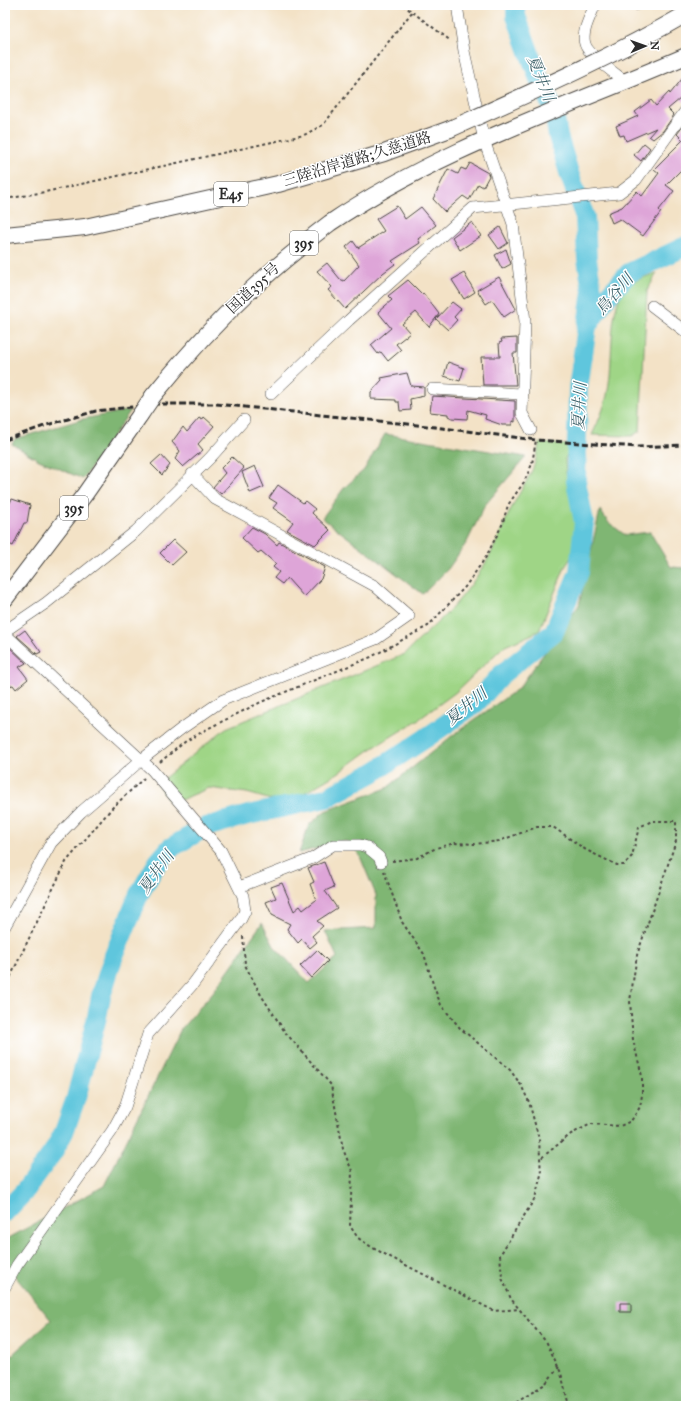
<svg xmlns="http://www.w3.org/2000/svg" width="691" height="1411" font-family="'IM FELL Great Primer','Noto Serif JP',serif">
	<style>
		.green { fill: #9fd586; stroke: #658058 }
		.forest { fill: #7fb673; stroke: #55704f }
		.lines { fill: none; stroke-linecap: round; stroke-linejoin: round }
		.river { stroke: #5fc6dd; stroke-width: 20 }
		.building { fill: #dea5d8 }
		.minor-casing { stroke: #494642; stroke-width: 12 }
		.highway-casing { stroke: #494642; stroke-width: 18 }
		.path { stroke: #494642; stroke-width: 2; stroke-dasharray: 3 3; stroke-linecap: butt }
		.minor { stroke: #fff; stroke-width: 11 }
		.highway { stroke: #fff; stroke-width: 16 }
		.rail { stroke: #2b2b2b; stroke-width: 3; stroke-dasharray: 6 3; stroke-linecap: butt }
		.highway-bridge-casing { stroke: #494642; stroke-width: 18; stroke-linecap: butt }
		.highway-bridge { stroke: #fff; stroke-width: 16 }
		.labels { text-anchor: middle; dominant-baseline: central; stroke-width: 3; stroke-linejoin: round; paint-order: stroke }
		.shield { fill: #fff; stroke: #6b6b6b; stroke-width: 1 }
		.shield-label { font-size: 14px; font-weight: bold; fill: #2b2b2b }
		.street-label { font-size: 15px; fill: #2b2b2b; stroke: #fff }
		.water-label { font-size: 16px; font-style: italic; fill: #3d6169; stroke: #fff }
	</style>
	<rect width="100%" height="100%" fill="#fff"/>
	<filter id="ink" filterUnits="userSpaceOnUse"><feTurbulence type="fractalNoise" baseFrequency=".025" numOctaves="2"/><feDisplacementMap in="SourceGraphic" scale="8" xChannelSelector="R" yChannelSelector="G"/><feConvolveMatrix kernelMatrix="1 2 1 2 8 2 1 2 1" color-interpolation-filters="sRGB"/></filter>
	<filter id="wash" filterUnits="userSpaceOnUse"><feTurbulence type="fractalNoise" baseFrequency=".012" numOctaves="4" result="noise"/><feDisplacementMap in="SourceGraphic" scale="16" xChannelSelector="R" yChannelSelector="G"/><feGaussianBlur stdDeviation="0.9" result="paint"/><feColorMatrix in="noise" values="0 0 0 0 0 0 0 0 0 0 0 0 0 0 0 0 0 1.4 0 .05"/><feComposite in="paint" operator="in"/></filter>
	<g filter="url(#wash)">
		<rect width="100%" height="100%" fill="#f3e2c6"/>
		<path class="green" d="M657,273L647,291L640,431L632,436L592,435C600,418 607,402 609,383C613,359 609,310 623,292C631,280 644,277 657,273Z
			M539,443L572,445L565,459L566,473L578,515L577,548L565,567L539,631L503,647L456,692L418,720L368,751L338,773L289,802L275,801L247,793L209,788L171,804L157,784L226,728L405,654C416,642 427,633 438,622C454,607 469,589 481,570C495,550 501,528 512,507C525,481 535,474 539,443Z"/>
		<path class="forest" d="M131,410L83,479L39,460L12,444L15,439L83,419Z
			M385,434L526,457L485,505L467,542L448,569L423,594L322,518L344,488L364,470Z
			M600,510L608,522L625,535L650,532L671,567L686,568V1406H5V1361L51,1320L5,1264V1240L104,1186L181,1029L213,992L262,923L274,946L309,983L337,957L325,931L376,928V895L359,854L346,841L299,853L309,825L325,811L387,788L453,735L519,688L579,605Z"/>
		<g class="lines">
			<path class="river" d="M590,322L605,299L629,273L686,246
				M5,1212L24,1192L53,1152L64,1132L76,1098L97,1017L101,996L113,958L139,894L158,862L170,848L206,827L248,815L326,798L374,772L426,738L476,703L502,674L554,632L579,572L584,522L576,481L578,389L592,291L587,259L585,217L570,176L558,136L554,111L539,79L516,16V5"/>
		</g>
		<g id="blocks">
			<path class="building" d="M686,74V103L680,99L668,109L674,115L663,131L653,139L649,136L656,128L626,141L624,135L620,136L616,126L638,116L635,112L651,100L656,106L669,92L670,94Z
				M684,125L686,127V165L666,185L674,191L659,210L661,212L643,236L620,219L612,223L608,213L622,207L637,191L642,196L659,173L654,169L683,140L677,134Z
				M644,143L650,148L641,161L634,155Z
				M470,163L488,173L489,176L483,187L478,184L469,200L463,196L445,212L433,199L448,169L458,174L461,168L466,170Z
				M397,206L405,219L421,207L436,225L418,239L420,243L392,261L395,264L383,273L345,309L328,290L332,287L317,271L327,263L340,279L344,281L359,265L346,247L353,241L358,248L384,231L376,219Z
				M472,222L481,236L460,250L452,237Z
				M500,227L508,243L499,249L489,235Z
				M506,249L511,264L502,269L495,255Z
				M464,273L475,292L464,299L452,280Z
				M499,277L516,309L504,317L492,300L486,304L477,290Z
				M408,280L422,294L423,293L439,314L429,327L416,312L402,324L410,333L396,344L401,350L388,361L381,352L378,354L371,345L391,328L378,312L392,300L388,296Z
				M452,302L461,309L454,317L457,320L448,330L436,319Z
				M517,338V353H513L516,385H483L481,357H500L499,343L502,342L501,339Z
				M448,362L464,368L460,381L444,376Z
				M407,373L411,386L424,387V396L410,399L411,410L400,411L399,402H396V400L371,399V392L382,380L381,378Z
				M432,396L515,401V422L512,421V425H502L485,419L486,415L468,410L467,419L452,418L448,416V414L430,412Z
				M204,417L214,426L198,444L203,450L183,467L175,459L180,451L172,442L183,427L187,432L199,418L202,420Z
				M161,455L170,465L162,475L151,464Z
				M232,457L244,468L221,494L213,487L225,473L221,468Z
				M255,466L264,487L250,493L242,472Z
				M278,485L303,503L305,501L315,509L312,513L330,530L315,545L287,530L293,522L273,508L277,503L269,498Z
				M12,499L30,505L27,523H24L13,546L5,542V511Z
				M252,527L265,534L277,545L279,542L325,567L321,579L304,597L287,578L282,584L274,578L279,572L273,567L276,564L261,551L258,553L242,538Z
				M173,540L186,552L172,565L160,553Z
				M25,630L41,652L37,654L17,636Z
				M6,644L26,663L19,667L28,679L16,689L13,685L5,687Z
				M324,862L334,887L325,891L337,908L317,921L323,926L312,936L317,942L310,948L302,939L298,943L287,929L290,924L272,915L266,902L276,898L271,887L282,883L294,911L300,906L303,910L316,900L310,884L314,882L308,868Z
				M317,950L328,961L311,978L300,966Z
				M620,1303H631V1312H620Z"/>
		</g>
	</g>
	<g filter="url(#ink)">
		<use href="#blocks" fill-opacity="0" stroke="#494642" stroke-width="1"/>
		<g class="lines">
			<defs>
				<path id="minor" d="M457,5L464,51L484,140L513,224L525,321L522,413L531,430
					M595,5C591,15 581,32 585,44C588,55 616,74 626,82
					M652,306L686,332
					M432,389L522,394
					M271,394L349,320L473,208L619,193L636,180L686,110
					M5,631L46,603L136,531L210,458L244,420
					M5,634L152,770L221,851L243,896L245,911L241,919L193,984L148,1034L125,1107L112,1131L17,1265L5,1287
					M239,887L313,858L333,845H360L367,847L379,857L381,862
					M5,926L51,843L81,812L140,761L181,729L223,700L376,639L409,616L375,586L215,499L192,474"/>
				<path id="highway" d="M5,235L85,227L278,184L384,153L450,129
					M153,396C197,342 243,293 298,249C308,240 319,231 330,223C439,149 566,108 686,56
					M5,599L85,494L140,415"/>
			</defs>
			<use href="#minor" class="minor-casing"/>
			<use href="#highway" class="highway-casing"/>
			<path class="path" d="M403,5L451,41
				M625,5L632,10L650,8L656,5
				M5,199L45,192L304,135L323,125L412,12
				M160,762L186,741L209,728L261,702L371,657L428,626L465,587L486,557L502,525L508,505L524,482L532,464L536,440
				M392,861L417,858L436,848L455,843L475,844L499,841L537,827H553L586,850L617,865H624L632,856L639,827L652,821H676V841L637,955L630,1001L633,1040L642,1076V1095L640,1107L631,1121L620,1126L591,1124L571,1134L540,1159
				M384,871L402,922L424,954L434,987L441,1005L460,1028L510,1070L521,1085L529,1102L539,1139L541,1175L535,1198L500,1255L502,1278L511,1299L547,1343L561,1373L569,1406
				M243,936L245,965L261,995L285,1032L331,1085L343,1149L352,1171L350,1226L358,1238L373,1248L494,1311L519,1309
				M5,988L66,862L112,808L144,778
				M511,1406L545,1384L559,1367"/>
			<use href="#minor" class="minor"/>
			<use href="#highway" class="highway"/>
			<path class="rail" d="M5,440L47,425L96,411L158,404H216L427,426L536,440L638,447L686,445"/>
			<defs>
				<path id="highway-bridge" d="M450,129C530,93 610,58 686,14
					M140,415L153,396"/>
			</defs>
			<use href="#highway-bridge" class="highway-bridge-casing"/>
			<use href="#highway-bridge" class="highway-bridge"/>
		</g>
	</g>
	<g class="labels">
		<g class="shield">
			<rect x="214" y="182" width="34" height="24" rx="3"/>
			<rect x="290" y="231" width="28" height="24" rx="3"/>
			<rect x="60" y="496" width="28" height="24" rx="3"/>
		</g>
		<g class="shield-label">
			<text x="231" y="194">E45</text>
			<text x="304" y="243">395</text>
			<text x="74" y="508">395</text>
		</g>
		<g class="street-label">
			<text transform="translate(357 159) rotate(-17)">三陸沿岸道路;久慈道路</text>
			<text transform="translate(253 288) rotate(-43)">国道395号</text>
		</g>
		<g class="water-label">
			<text transform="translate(541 78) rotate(68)">夏井川</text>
			<text transform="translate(614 294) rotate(-49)">鳥谷川</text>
			<text transform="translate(579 406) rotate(-87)">夏井川</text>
			<text transform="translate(466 706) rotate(-39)">夏井川</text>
			<text transform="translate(156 872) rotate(-54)">夏井川</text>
		</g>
	</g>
	<rect width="691" height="1411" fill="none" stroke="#fff" stroke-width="20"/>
	<g transform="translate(645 46) rotate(88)" stroke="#ffffff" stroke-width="3" paint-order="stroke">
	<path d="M0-3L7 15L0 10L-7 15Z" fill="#2b2b2b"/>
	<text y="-6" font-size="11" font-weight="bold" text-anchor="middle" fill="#2b2b2b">N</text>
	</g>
</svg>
